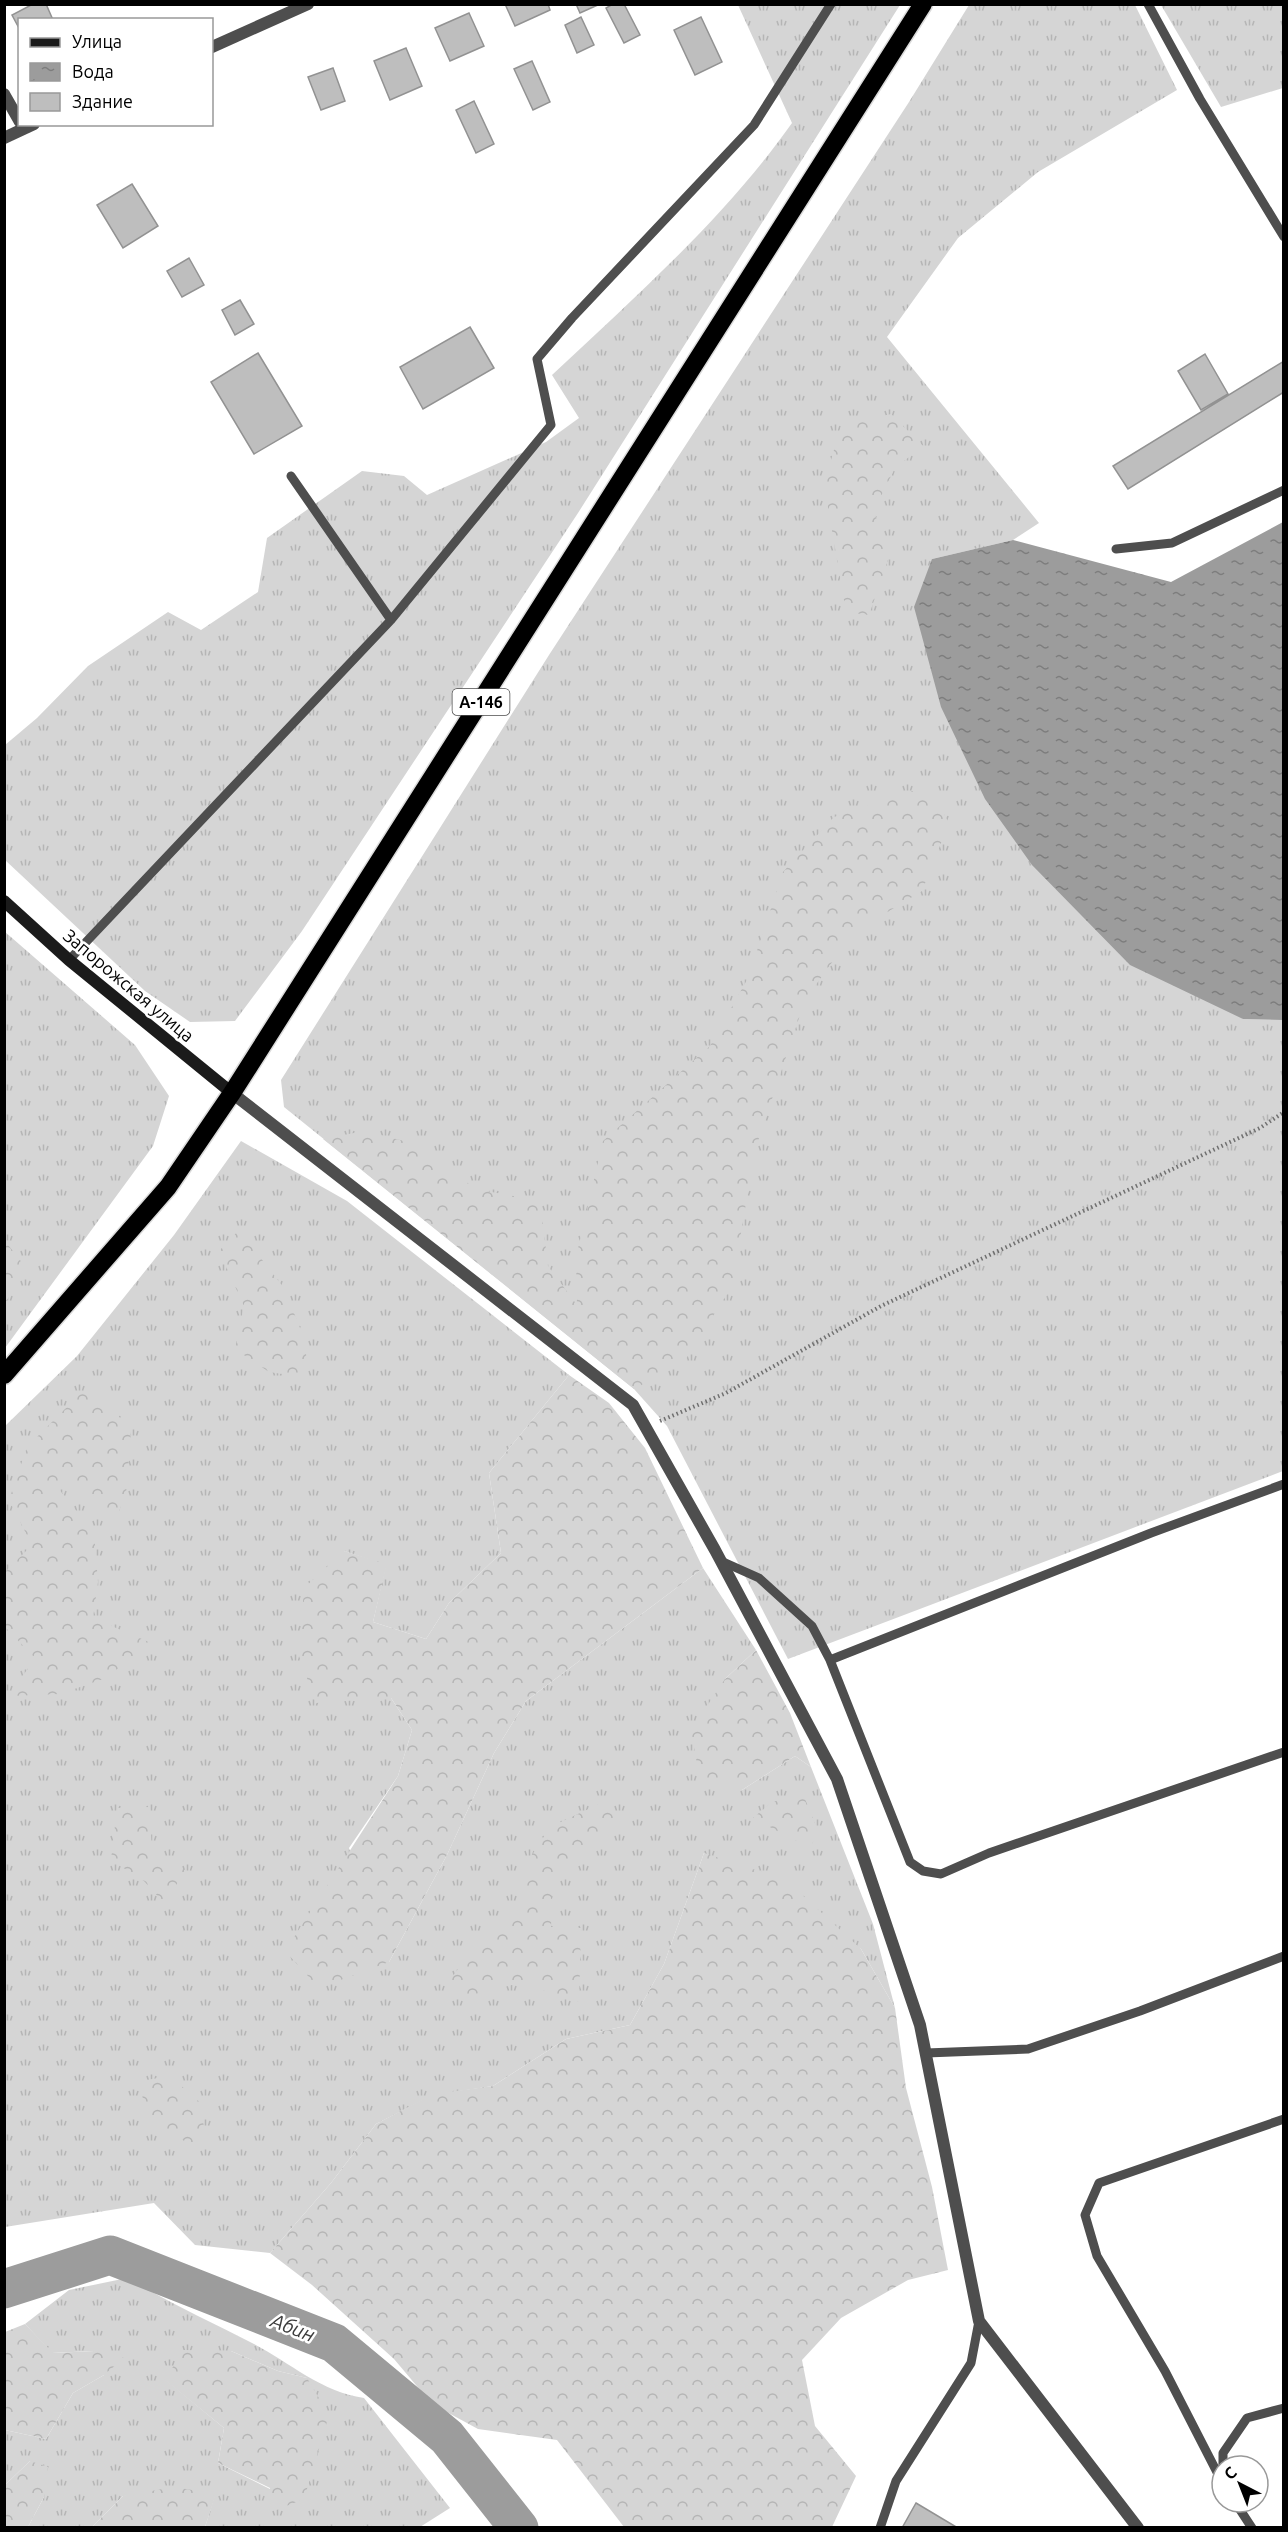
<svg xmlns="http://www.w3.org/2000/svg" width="1288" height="2532" font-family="Ubuntu,sans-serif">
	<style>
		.grass { fill: url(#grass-tufts); fill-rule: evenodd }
		.forest { fill: url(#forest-crowns) }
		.water { fill: url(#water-ripples) }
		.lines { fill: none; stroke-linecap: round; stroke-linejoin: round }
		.river { stroke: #9c9c9c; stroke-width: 39 }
		.building { fill: #bebebe; stroke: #929292; stroke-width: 1.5 }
		.highway-casing { stroke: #dbdbdb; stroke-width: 21 }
		.path { stroke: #707070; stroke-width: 4; stroke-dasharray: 1.5 3; stroke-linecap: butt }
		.lane { stroke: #4e4e4e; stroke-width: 9 }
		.street { stroke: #4e4e4e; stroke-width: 12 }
		.secondary { stroke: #1b1b1b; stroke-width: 12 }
		.highway { stroke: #000; stroke-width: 18 }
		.labels { text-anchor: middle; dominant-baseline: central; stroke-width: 5; stroke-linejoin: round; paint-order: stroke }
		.shield { fill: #fff; stroke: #4c4c4c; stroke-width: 1.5 }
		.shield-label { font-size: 16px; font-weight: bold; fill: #000 }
		.street-label { font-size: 18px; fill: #000; stroke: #fff }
		.water-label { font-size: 20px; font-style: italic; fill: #3d3d3d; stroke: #fff }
	</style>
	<defs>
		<pattern id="grass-tufts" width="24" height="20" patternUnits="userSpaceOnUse" patternTransform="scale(1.5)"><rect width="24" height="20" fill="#d5d5d5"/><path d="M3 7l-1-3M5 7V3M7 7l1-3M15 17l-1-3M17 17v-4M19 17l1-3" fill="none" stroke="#b5b5b5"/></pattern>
		<pattern id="forest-crowns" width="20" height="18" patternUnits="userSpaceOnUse" patternTransform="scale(1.5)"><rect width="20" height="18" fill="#d5d5d5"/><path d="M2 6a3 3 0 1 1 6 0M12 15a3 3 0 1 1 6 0" fill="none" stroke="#b5b5b5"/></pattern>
		<pattern id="water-ripples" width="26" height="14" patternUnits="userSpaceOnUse" patternTransform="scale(1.5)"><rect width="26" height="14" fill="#9c9c9c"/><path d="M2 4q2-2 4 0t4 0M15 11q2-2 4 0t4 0" fill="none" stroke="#7d7d7d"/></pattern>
	</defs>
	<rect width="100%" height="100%" fill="#fff"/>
	<path class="grass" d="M738,5H900L578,513L302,931L235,1021L190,1022L145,991L5,860V745L37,718L88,666L168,612L201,630L258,592L267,538L362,471L404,476L427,495L546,442L579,418L552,375C636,296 725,218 792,123Z
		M969,5H1135L1177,90L1038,172L958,238L887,337L1039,523L1013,540L932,559L1243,1019L1283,1020V1471L788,1659L667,1426L634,1389L284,1107L281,1080L549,655L909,102Z
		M1161,5H1283V88L1221,107Z
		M4,931L135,1045L169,1096L153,1146L5,1348Z
		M241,1141L347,1201L569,1375L489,1473L501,1553L449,1603L426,1639L373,1622L386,1565L344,1551L391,1698L412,1730L398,1776L349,1848L389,1962L447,1855L494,1753L526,1701L703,1568L756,1650L725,1679L742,1790L795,1756L811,1767L873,1924L895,2008L861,1949L704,1853L664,1964L630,2025L566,2039L493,2086L433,2095L376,2124L331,2183L270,2253L195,2245L154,2203L5,2227V1426L77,1356L174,1235Z
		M127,2278C168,2302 211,2322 254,2344C290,2363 322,2392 364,2398L450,2508L420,2527H205L215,2495L123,2496L92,2527H28L44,2497L30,2461L5,2485V2430L46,2439L73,2393L104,2375L94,2351L52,2353L25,2324L69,2290ZM231,2351L278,2371L307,2378L270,2489L218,2463L224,2428L166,2380Z"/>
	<path class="forest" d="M891,414L923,446L895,468L874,510L888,560L869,615L846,612L824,484L841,426Z
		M928,786L949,823L922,891L853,933L805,1000L755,1150L732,1286L684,1362L634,1389L323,1139L364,1131L412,1143L476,1189L540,1201L548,1266L577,1305L576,1257L603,1141L710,1046L748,978L783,872L834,817Z
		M239,1230L284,1288L304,1338L309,1378L269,1372L235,1349L244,1306L219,1251Z
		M5,1241L27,1269L5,1303Z
		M569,1375L609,1403L645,1448L703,1568L526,1701L494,1753L447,1855L389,1962L319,1988L285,1951L398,1776L412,1730L391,1698L316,1703L299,1656L304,1588L344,1551L387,1564L373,1622L426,1639L449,1603L501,1553L489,1473Z
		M82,1392L103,1399L131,1430L126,1494L115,1521L83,1484L58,1488L94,1533L98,1582L93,1618L151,1643L106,1678L60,1694L9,1696L35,1658L5,1627V1572L32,1545L9,1500L27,1447Z
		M756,1650L790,1713L811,1767L795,1756L742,1790L699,1775L691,1730L725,1679Z
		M803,1794L818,1831L811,1846L794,1840L753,1818L772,1802Z
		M610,1799L617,1830L553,1874L551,1927L581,1928L579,2002L520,1983L468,1996L445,1986L482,1938L524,1905L523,1869L550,1827Z
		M150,1807L152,1858L186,1870L164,1903L144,1881L111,1860L117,1808Z
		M704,1853L786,1880L861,1949L895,2008L906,2088L932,2187L948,2270L908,2280L841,2318L802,2360L815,2426L856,2476L832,2527H624L557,2440L478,2429L432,2404L394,2359L312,2285L270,2253L331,2183L376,2124L433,2094L493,2086L566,2039L630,2025L664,1964Z
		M170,2076L203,2105L204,2149L147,2125L140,2081Z
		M25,2324L53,2353L94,2351L124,2358L104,2375L73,2393L46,2439L5,2430V2332Z
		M183,2350L231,2351L278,2371L307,2378L329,2415L304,2499L276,2510L270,2488L218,2463L224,2428L165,2380Z
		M30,2461L48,2467L44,2497L28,2527H5V2485Z
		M174,2487L216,2494L205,2527H92L123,2496Z"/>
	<path class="water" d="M1283,522V1020L1243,1019L1130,965L1032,865L985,799L941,707L914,607L932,559L1013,540L1171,582Z"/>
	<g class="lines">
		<path class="river" d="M4,2289L110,2255L334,2343L447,2437L519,2528"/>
	</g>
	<path class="building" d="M33,4H46L53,20H20V30L12,15Z
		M505,4H548L550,10L515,26Z
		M576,4H600L580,13Z
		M613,4H624L640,35L624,43L606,8Z
		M469,13L484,46L450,61L435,28Z
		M581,17L594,45L577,53L565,25Z
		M701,17L722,62L695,75L674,30Z
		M406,48L422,86L390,100L374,61Z
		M532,61L550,102L533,110L514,69Z
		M333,68L345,101L321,110L308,77Z
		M474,101L494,144L476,153L456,110Z
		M132,184L158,226L123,248L97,205Z
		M189,258L204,285L182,297L167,271Z
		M240,300L254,324L235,335L222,310Z
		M470,327L494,368L423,409L400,367Z
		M258,353L302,426L254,454L211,382Z
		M1205,354L1228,394L1201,410L1178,371Z
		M1284,361V392L1128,489L1113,466Z
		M916,2503L958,2528H902Z"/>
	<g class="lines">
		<defs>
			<path id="highway" d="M4,1375L168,1187L232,1093L923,4"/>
		</defs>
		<use href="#highway" class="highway-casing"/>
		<path class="path" d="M660,1421L726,1393L881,1306L1260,1128L1284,1112"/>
		<path class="lane" d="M1148,4L1200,99L1284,237
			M291,476L391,620
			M1116,549L1172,543L1284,490
			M69,960L391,620L551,425L537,359L572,318L754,125L831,4
			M721,1561L759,1578L812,1626L830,1660L910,1862L923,1871L941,1874L989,1853L1284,1752
			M830,1660L1151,1533L1284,1484
			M926,2053L1028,2049L1140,2011L1284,1956
			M1223,2466V2453L1247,2418L1284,2408
			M1222,2482L1165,2371L1097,2256L1085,2215L1099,2183L1284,2119
			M1235,2502L1252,2528
			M880,2528L896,2481L971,2363L979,2321"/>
		<path class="street" d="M212,47L308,4
			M4,94L20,122
			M4,138L34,124
			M232,1093L633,1405L715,1550L837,1779L920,2025L979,2321L1138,2528"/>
		<path class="secondary" d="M4,901L69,960L232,1093"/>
		<use href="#highway" class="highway"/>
	</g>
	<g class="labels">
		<rect class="shield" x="452.5" y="689" width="57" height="26" rx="4.5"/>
		<g class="shield-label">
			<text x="481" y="702">А-146</text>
		</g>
		<g class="street-label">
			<text transform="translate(129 985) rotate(40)">Запорожская улица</text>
		</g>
		<g class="water-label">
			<text transform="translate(293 2327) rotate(21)">Абин</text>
		</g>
	</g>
	<rect width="1288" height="2532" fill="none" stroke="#000000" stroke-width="12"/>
	<rect x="18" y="18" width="195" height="108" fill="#ffffff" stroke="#999999" stroke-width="1.5"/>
	<rect x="30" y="38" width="30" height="9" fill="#1b1b1b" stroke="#999999" stroke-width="1.5"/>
	<text x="72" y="48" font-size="18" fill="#000000">Улица</text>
	<rect x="30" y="63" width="30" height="18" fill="url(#water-ripples)" stroke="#999999" stroke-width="1.5"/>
	<text x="72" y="78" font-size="18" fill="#000000">Вода</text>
	<rect x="30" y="93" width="30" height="18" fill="#bebebe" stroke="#999999" stroke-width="1.5"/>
	<text x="72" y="108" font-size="18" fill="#000000">Здание</text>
	<g transform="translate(1240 2484) rotate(318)"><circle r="28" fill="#ffffff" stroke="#999999" stroke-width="1.5"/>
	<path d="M0-4.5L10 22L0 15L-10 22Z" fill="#000000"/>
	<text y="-9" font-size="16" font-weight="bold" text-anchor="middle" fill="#000000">С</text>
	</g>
</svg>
